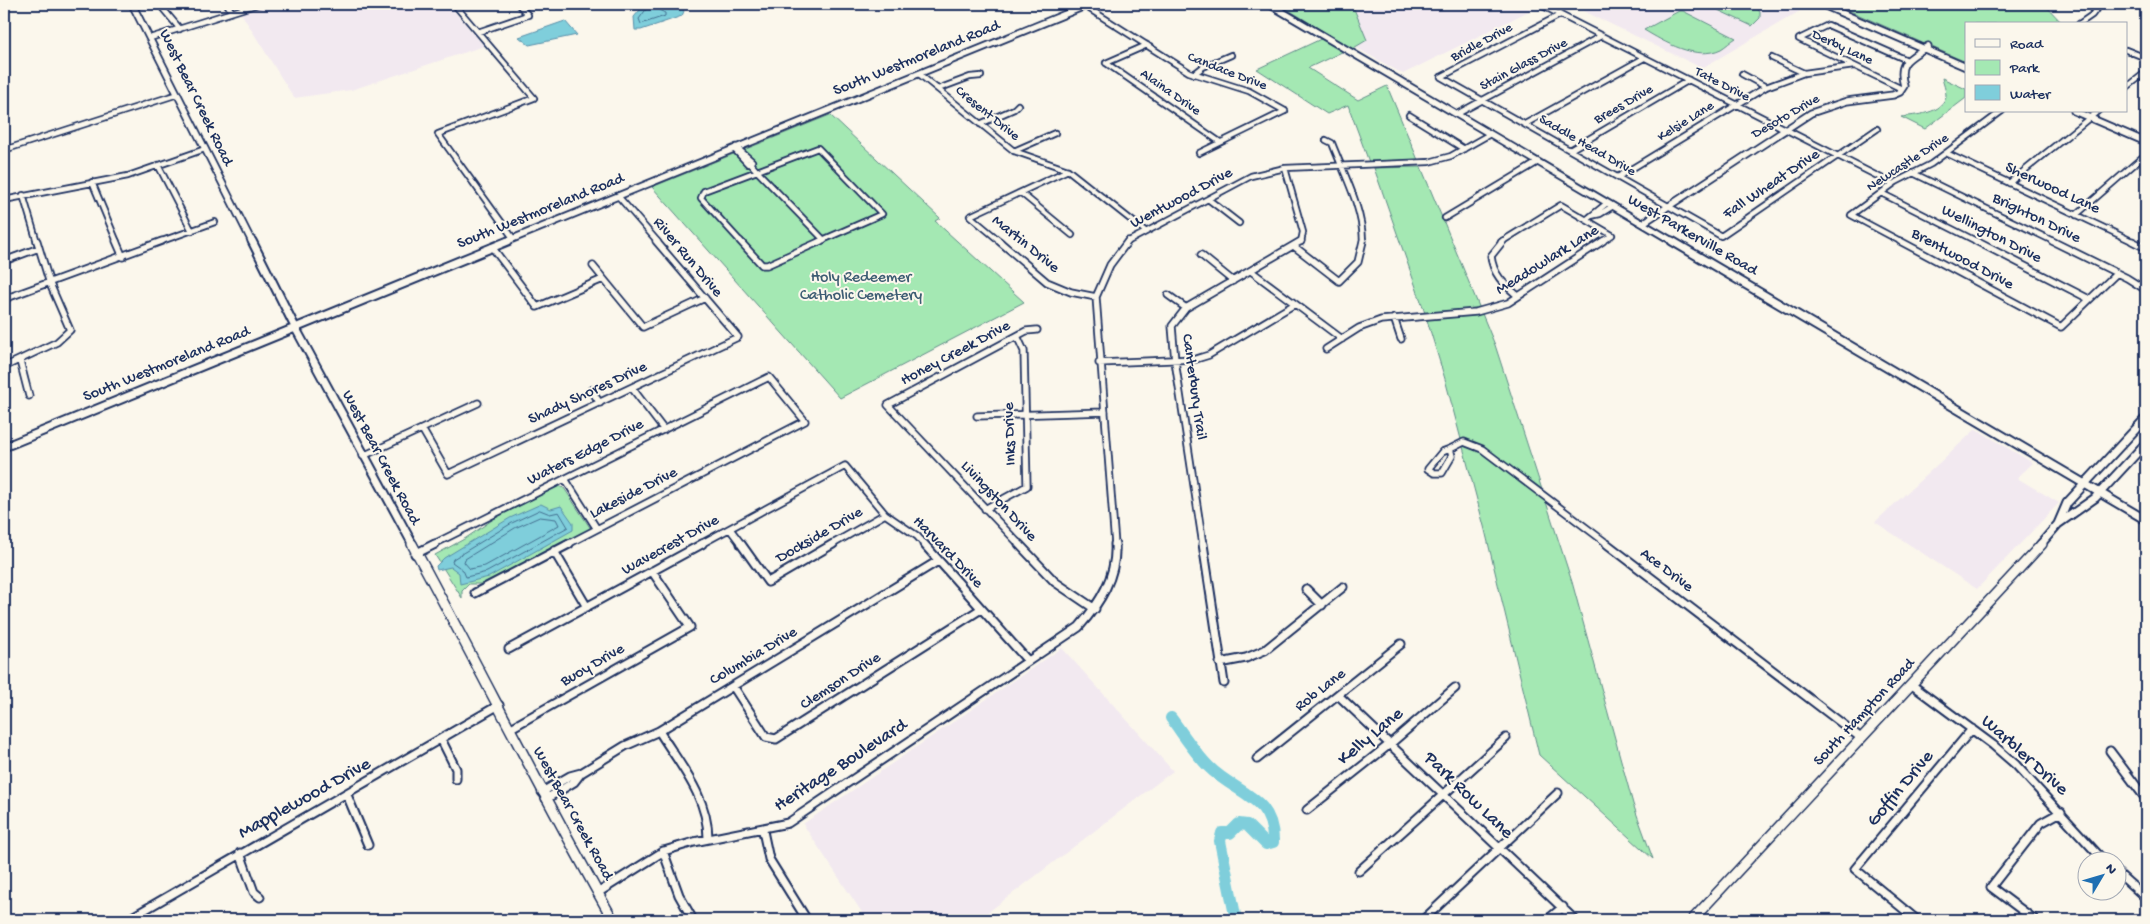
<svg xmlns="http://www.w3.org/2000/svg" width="2150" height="924" font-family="'Gochi Hand',sans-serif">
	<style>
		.built { fill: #f2e9f0 }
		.green { fill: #a4e8b3; stroke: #608c88 }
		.water { fill: #7fcedb; stroke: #578ea9 }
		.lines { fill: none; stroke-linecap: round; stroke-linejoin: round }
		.shore { stroke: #436f90; stroke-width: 1 }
		.river { stroke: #7fcedb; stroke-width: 12 }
		.street-far2-casing { stroke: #1b2f5e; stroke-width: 8 }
		.street-far1-casing { stroke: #1b2f5e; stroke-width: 9 }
		.street-casing { stroke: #1b2f5e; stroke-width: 11 }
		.secondary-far2-casing { stroke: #1b2f5e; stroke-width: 9 }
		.secondary-far1-casing { stroke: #1b2f5e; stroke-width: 11 }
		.secondary-casing { stroke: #1b2f5e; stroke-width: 12 }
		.street-far2 { stroke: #fbf7ec; stroke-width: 4.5 }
		.street-far1 { stroke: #fbf7ec; stroke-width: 5.5 }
		.street { stroke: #fbf7ec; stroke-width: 7 }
		.secondary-far2 { stroke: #fbf7ec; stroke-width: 5.5 }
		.secondary-far1 { stroke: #fbf7ec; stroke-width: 7 }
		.secondary { stroke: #fbf7ec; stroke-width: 9 }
		.labels { text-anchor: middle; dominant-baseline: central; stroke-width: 4; stroke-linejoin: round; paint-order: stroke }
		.far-street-label { font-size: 14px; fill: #1b2f5e; stroke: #fbf7ec }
		.street-label { font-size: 16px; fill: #1b2f5e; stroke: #fbf7ec }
		.park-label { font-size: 16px; fill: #3d5d73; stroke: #fbf7ec }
		.near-street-label { font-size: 19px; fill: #1b2f5e; stroke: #fbf7ec }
	</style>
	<rect width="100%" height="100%" fill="#fbf7ec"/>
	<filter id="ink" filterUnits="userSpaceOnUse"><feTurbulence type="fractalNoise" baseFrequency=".02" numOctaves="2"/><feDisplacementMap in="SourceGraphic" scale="10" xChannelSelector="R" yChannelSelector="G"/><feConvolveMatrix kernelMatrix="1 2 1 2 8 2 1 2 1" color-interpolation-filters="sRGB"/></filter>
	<g filter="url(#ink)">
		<path class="built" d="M272,4H448L484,46L351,90L294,98L241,13Z
			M1352,4H1543L1403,74L1355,47L1366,40Z
			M1569,4H1812L1702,68Z
			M1976,429L2033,463L2017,478L2059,503L1977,589L1875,522Z
			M1062,648L1173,771L978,920H867L803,824Z"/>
		<path class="green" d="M1279,4H1352L1367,40L1352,49Z
			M1726,4H1752L1760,12V18L1752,26L1718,10L1717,9Z
			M1834,4H2044L2063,24H1966V62Z
			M1679,11H1683L1736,38C1731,41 1726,46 1721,49C1696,61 1664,42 1644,30Z
			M1323,38L1344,51L1308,68L1358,100L1387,86L1418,160L1369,162L1348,105L1327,114L1257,69Z
			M1942,78L1966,89V98L1925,129L1901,117C1914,115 1945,114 1946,95C1946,90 1943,83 1942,78Z
			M830,115L940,218L935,221L1024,302L840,398L652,187Z
			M1421,167L1495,345L1572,582L1633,804L1653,859L1539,755L1485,530L1445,379L1423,307L1374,168Z
			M558,486L564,488L591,529L485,584H469L462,591V598L435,555L466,538L495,518Z"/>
		<path class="water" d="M645,4H659L663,7L667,6L666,4H683L681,7L684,11L682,16L641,30H635L634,17Z
			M565,21L577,35L529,45L519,37Z
			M541,504L551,509L561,506L573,523V530L489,577L460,584L459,573L451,567L437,570L436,566L444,558L510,518Z"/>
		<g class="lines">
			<path class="shore" d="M650,4L639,19L641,24L665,16V13L657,9L656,4
				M540,510L550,514L559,512L568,527L487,572L466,577L463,570L452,562L453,559L512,523Z
				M540,517L556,519L559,525L485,566L470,569L464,562L465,559L515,528Z"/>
			<path class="river" d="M1171,718C1183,734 1194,752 1209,767C1236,794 1274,796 1273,842L1266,844L1247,825L1239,824L1230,833H1222L1220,841L1236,920"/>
			<defs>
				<path id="street-far2" d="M159,4L180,29
					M227,4L232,12
					M454,4L534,98L438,134L513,238
					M1541,5L1893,184
					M1085,6L1189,72L1249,91L1285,111
					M2079,24L2092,15L2100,4
					M478,32L528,15L518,4
					M150,38L258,4
					M2126,50L2146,58
					M1772,58L1804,73
					M1106,63L1220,142
					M1106,63L1147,45
					M919,74L1014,151L1068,170L1145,231
					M1194,74L1203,67L1231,55
					M1742,74L1766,87
					M1441,77L1721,236L1877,129
					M1441,77L1560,15
					M2126,88L2146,72
					M938,89L970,77L981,76
					M1902,89L1799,39L1828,25L1907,60
					M1457,114L1601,36
					M1409,115L1464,149
					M980,124L1014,109L1018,105
					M1525,124L1644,58
					M1326,140L1332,143C1344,174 1363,209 1363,242
					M736,147L752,161L750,163L756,170L824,240
					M734,149L748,164L750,163
					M4,150L178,94
					M1570,150L1689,80
					M1014,151L1055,133
					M1199,153L1285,111
					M1946,153L2134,242
					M158,165L192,231
					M1285,168L1303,232L1301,242
					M1913,173L2055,242
					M1618,177L1766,87L1804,73L1854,66
					M92,182L117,242
					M2009,183L2098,111
					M1021,193L1072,235
					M1881,193L1978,242
					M23,195L37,242
					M618,196L658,242
					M1208,199L1239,223
					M4,200L128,176L205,149
					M2076,215L2146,154
					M1591,216L1600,214L1613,206
					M1445,218L1538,162
					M1586,220L1607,203
					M159,242L215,222
					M741,242L701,198L704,191L818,148L882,214L818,242
					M1001,242L970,216L1068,170
					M1127,242L1251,176L1285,168L1429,162L1451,156L1490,134
					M1501,242L1561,205L1612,235L1601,242
					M1902,242L1851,215L1896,182L1931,164L2002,111"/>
				<path id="street-far1" d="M116,241L123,257
					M740,241L762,265H767L821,241
					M999,241L1047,282L1071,292L1096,297
					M1503,241L1491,256C1493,275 1504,284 1518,296
					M1900,241L2061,327L2117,273
					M1976,241L2089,299
					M2052,241L2127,278L2146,290
					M2132,241L2146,248
					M492,247L537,307L603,279
					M1295,247L1339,281L1358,262L1363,241
					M1201,255L1233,281
					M4,261L39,248
					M593,266L643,327L705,298
					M1251,271L1342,339
					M1168,295L1186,308
					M4,299L162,241
					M1394,318L1401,339
					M1326,349L1359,328L1381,320L1476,312L1508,303L1603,241
					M20,361L29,396
					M1099,363L1196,359L1209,355L1295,304
					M4,367L57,342L70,330L50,284L37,241
					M632,388L664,430
					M591,390L600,403
					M977,416L1105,412
					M422,429L448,474L738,337L656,241
					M1450,449L1464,442L1482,449L1609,545
					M1450,449L1452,456L1442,473H1434L1428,469L1442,452Z
					M363,456L478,403
					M565,479L597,529
					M985,509L1027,486L1024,351L1017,336
					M730,529L742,545
					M432,545L769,377L805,421L566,545
					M699,545L845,466L885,514L917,536L925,545
					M831,545L885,514
					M1020,545L888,405L1026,331L1037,330
					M1115,545L1096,297L1110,265L1128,241
					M1203,545L1175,361L1172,326L1186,308L1301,241"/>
				<path id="street" d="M741,544L768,582L833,544
					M924,544L1028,661
					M1019,544L1055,582L1095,609
					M1203,544L1224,683
					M1607,544L1861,738
					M554,551L587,607
					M415,554L435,544
					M1306,589L1322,605
					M475,593L569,544
					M509,649L702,544
					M1220,663L1246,658L1265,650L1343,587
					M1912,685L1993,745L2016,765L2105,862
					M733,686L766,737L776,739L981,609
					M1338,695L1575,920
					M511,728L690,627L652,571
					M659,731C680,765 708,797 708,838
					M441,739L456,769V779
					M2110,751L2146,799
					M1257,759L1401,644
					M542,792L570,776L581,773L625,746L659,731L938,561
					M347,795L368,845
					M546,799L574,782L581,773
					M1307,810L1390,744L1455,688
					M763,831L769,859L807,920
					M663,851L679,895L693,920
					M240,853L254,892L260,897
					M1359,871L1506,738
					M2118,873L2146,898
					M599,892L664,851L694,842L788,823L1079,627C1100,603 1117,576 1115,544
					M127,920L499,705
					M1423,920L1558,793
					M1547,920L1563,907
					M1917,920L1855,869L1972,729
					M2035,920L1991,887L2041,823L2061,812"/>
				<path id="secondary-far2" d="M132,4L252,242
					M1269,4L1674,242
					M1821,4L1966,67
					M2074,111L2146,142
					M1643,223L1811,113L1847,101L1893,95L1900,92L1904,86C1897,61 1909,59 1928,46
					M505,242L1090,4"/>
				<path id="secondary-far1" d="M252,241L295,327L413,545
					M1672,241L2146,520
					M4,447L508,241
					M2058,524L2095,498L2146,443
					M2040,545L2058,524L2067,503L2146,418"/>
				<path id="secondary" d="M412,544C480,669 543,796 613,920
					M1692,920L2042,544"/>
			</defs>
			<use href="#street-far2" class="street-far2-casing"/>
			<use href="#street-far1" class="street-far1-casing"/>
			<use href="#street" class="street-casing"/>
			<use href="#secondary-far2" class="secondary-far2-casing"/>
			<use href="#secondary-far1" class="secondary-far1-casing"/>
			<use href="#secondary" class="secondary-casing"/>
			<use href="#street-far2" class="street-far2"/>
			<use href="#street-far1" class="street-far1"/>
			<use href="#street" class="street"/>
			<use href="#secondary-far2" class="secondary-far2"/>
			<use href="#secondary-far1" class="secondary-far1"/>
			<use href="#secondary" class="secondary"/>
		</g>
	</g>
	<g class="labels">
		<g class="far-street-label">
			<text transform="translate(1482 43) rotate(-28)">Bridle Drive</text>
			<text transform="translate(1842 48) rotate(25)">Derby Lane</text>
			<text transform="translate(1524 65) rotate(-28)">Stain Glass Drive</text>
			<text transform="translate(1227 72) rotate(21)">Candace Drive</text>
			<text transform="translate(1722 85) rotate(27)">Tate Drive</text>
			<text transform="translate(1170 93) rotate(35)">Alaina Drive</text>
			<text transform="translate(1624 105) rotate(-30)">Brees Drive</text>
			<text transform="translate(987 114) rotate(39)">Cresent Drive</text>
			<text transform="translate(1786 117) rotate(-30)">Desoto Drive</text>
			<text transform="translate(1686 122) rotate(-32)">Kelsie Lane</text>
			<text transform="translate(1587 146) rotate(30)">Saddle Head Drive</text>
			<text transform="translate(1908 163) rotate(-33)">Newcastle Drive</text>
		</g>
		<g class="street-label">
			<text transform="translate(917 59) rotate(-22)">South Westmoreland Road</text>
			<text transform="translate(195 98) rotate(64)">West Bear Creek Road</text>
			<text transform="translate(1772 185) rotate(-34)">Fall Wheat Drive</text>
			<text transform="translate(2052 189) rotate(25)">Sherwood Lane</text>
			<text transform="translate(1182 199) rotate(-28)">Wentwood Drive</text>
			<text transform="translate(541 212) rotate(-22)">South Westmoreland Road</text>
			<text transform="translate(2036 219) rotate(26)">Brighton Drive</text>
			<text transform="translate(1991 235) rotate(27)">Wellington Drive</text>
			<text transform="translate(1692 236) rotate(30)">West Parkerville Road</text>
			<text transform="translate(1025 245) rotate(39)">Martin Drive</text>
			<text transform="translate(687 258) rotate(50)">River Run Drive</text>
			<text transform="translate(1962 260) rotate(28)">Brentwood Drive</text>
			<text transform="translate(1548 261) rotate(-32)">Meadowlark Lane</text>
			<text transform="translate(956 354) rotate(-28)">Honey Creek Drive</text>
			<text transform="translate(167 365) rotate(-22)">South Westmoreland Road</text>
			<text transform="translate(1193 387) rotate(82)">Canterbury Trail</text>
			<text transform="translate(588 394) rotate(-25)">Shady Shores Drive</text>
			<text transform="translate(1011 434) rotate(-92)">Inks Drive</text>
			<text transform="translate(586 453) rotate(-27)">Waters Edge Drive</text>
			<text transform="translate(380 458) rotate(62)">West Bear Creek Road</text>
			<text transform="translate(634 494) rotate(-27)">Lakeside Drive</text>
			<text transform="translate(998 502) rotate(47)">Livingston Drive</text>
			<text transform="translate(820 536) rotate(-30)">Dockside Drive</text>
			<text transform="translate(671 546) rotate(-29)">Wavecrest Drive</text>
			<text transform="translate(947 553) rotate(46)">Harvard Drive</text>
			<text transform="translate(1666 571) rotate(37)">Ace Drive</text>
			<text transform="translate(754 657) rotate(-31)">Columbia Drive</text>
			<text transform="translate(593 666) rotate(-30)">Buoy Drive</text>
			<text transform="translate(841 682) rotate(-33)">Clemson Drive</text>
			<text transform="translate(1321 691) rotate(-38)">Rob Lane</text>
			<text transform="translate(1865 713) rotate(-47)">South Hampton Road</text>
			<text transform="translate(572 814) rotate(61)">West Bear Creek Road</text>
		</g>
		<g class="park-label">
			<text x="861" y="278">Holy Redeemer<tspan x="861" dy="18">Catholic Cemetery</tspan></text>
		</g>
		<g class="near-street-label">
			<text transform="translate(1371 737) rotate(-40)">Kelly Lane</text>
			<text transform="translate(2024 756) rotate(42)">Warbler Drive</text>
			<text transform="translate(841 766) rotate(-33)">Heritage Boulevard</text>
			<text transform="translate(1901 789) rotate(-50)">Goffin Drive</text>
			<text transform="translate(1468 796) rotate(44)">Park Row Lane</text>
			<text transform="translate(305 799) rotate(-29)">Mapplewood Drive</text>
		</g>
	</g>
	<rect width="2150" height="924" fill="none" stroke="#fbf7ec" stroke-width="20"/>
	<rect x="10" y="10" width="2130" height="904" fill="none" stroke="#1b2f5e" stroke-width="2" filter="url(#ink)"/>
	<rect x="1965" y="22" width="162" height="90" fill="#fbf7ec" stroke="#a1a7b3"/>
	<rect x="1975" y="39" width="25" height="8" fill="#fbf7ec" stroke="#a1a7b3"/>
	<text x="2010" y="48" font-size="15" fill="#1b2f5e">Road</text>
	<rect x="1975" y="60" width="25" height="15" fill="#a4e8b3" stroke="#a1a7b3"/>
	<text x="2010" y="72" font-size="15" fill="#1b2f5e">Park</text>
	<rect x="1975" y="85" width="25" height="15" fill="#7fcedb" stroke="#a1a7b3"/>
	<text x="2010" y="98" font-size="15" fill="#1b2f5e">Water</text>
	<g transform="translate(2102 876) rotate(52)"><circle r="24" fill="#fbf7ec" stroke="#a1a7b3"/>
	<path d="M0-4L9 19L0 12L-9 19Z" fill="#1f6fb2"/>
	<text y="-8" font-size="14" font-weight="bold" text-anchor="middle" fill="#1b2f5e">N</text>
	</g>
</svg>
